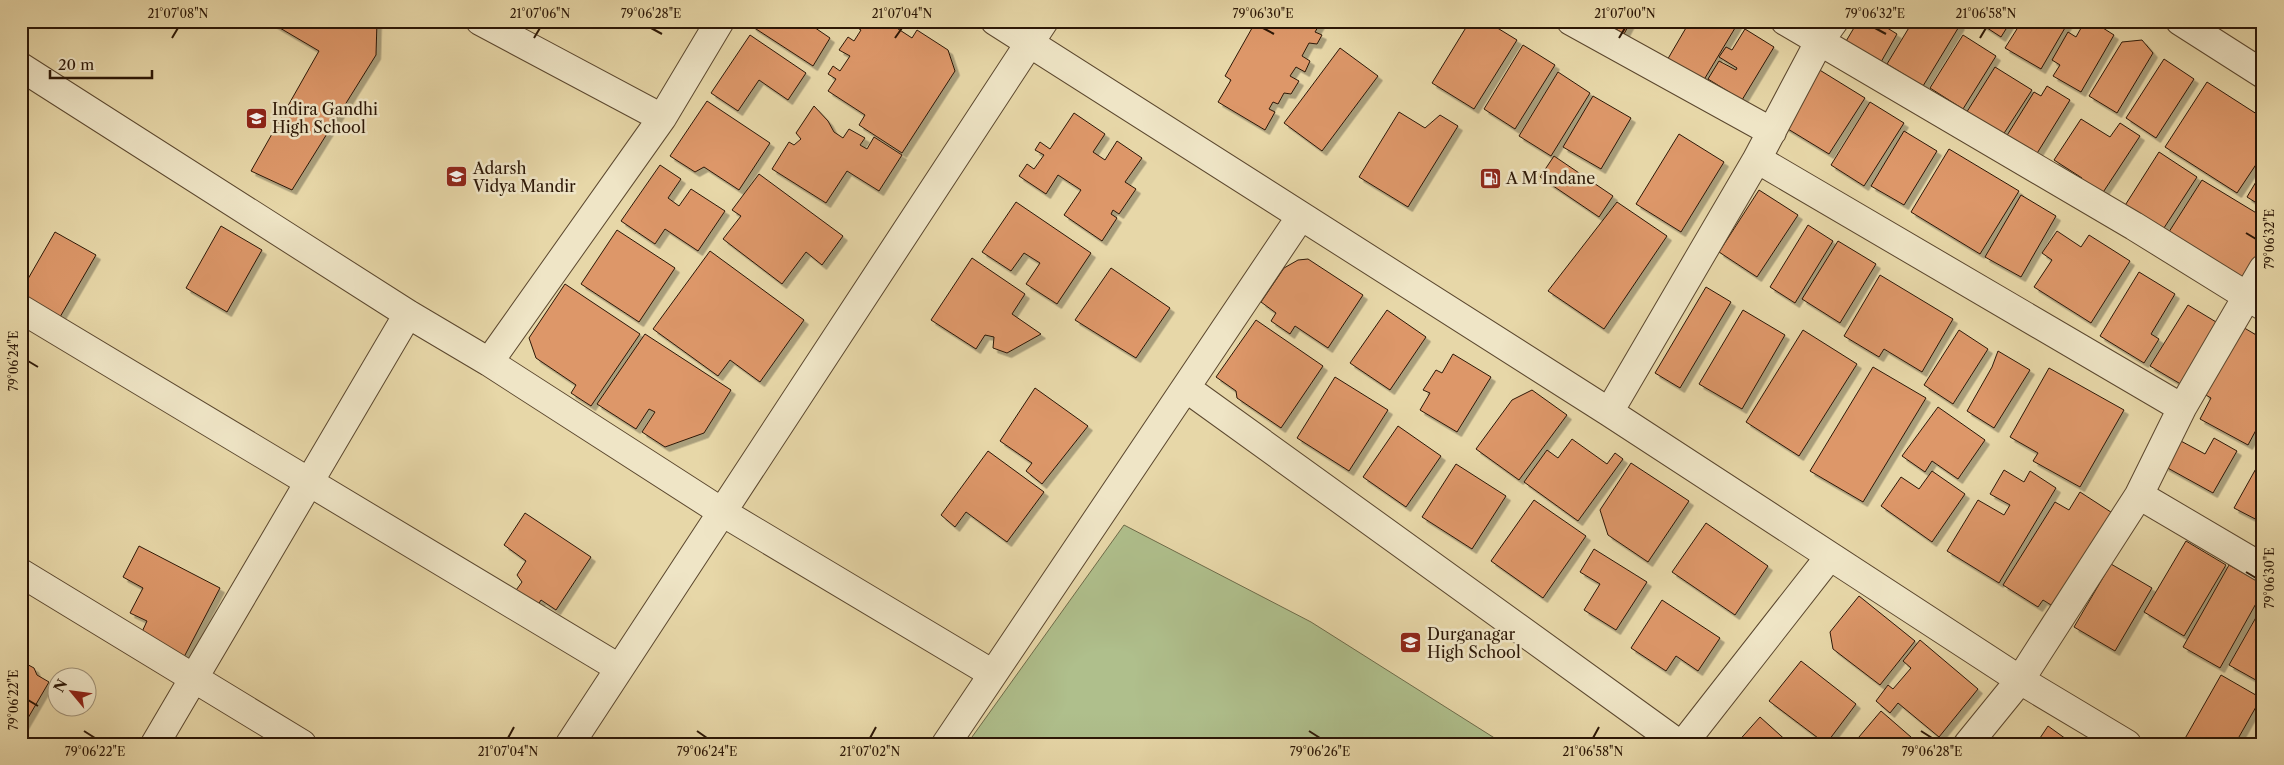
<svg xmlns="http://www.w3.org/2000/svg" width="2284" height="765" font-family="'Libre Caslon Text',serif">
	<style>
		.green { fill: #afbf8c; stroke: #6e6b49 }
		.building { fill: #dd9769; stroke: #2c1706; filter: url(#shadow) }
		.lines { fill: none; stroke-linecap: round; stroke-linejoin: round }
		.minor-casing { stroke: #5b472e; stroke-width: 30 }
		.minor { stroke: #efe5c6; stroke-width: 28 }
		.ticks { fill: none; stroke: #2c1706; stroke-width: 2 }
		.labels { text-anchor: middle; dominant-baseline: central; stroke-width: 5; stroke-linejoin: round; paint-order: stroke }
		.poi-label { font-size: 16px; fill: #2c1706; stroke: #efe5c6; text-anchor: start }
		.neatline { fill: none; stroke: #2c1706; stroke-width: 2 }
		.ticks-label { font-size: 12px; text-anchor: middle; fill: #2c1706 }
	</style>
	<defs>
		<filter id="shadow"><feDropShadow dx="4.5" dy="4.5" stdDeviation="0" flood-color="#0004"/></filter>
	</defs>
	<rect width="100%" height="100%" fill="#e7d7a8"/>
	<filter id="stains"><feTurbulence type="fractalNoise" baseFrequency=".004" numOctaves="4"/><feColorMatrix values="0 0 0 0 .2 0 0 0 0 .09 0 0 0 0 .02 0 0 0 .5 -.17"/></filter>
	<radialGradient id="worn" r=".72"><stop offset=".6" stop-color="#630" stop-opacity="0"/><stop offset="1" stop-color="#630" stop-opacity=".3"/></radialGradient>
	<path class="green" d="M1124,525L1311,622L1504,744H967Z"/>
	<path class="building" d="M268,21H377L376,55L292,190L251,171L319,51Z
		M753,21H805L830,38L813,66L753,27L751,25Z
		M859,21H886L912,38L917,30L948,50L955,71L902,153L859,125L865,115L828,91L836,79L828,74L833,66L840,71L850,56L839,50L848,37L854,41L861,30L856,27Z
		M1256,21L1321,22L1315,32L1322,35L1317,44L1309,43L1302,56L1310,61L1305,72L1296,67L1290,76L1299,81L1291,94L1284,93L1278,104L1273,102L1269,109L1275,112L1265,130L1218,102L1231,80L1225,76Z
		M1470,21H1486L1517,40L1474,109L1432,83Z
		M1603,21H1631L1624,34Z
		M1690,21L1738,23L1702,83L1666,62Z
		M1858,21H1876L1897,34L1877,69L1842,48Z
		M1913,21H1953L1960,25L1923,86L1887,64Z
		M1983,21H2011L2001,37L1981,24Z
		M2022,21H2069L2041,69L2005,48Z
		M2085,21H2092L2114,35L2081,92L2053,76L2060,65L2052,60L2068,32L2076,37Z
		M1745,29L1774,47L1742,100L1708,79L1719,61L1736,70L1737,68L1719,57L1726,47L1732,50Z
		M750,35L806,73L788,100L759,80L738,111L711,93Z
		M1963,35L1996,56L1963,109L1930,88Z
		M2142,40L2153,53L2117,113L2089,96L2122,42Z
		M1523,45L1555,65L1515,129L1484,109Z
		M1340,48L1378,76L1322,151L1284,123Z
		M2164,59L2194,79L2156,138L2126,118Z
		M1995,67L2032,90L1999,141L1963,118Z
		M1818,69L1865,98L1829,154L1783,126Z
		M1558,72L1590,93L1551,156L1519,136Z
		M2207,82L2263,118V154L2237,193L2165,147Z
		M2047,86L2070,100L2036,155L2006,137L2034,92L2041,96Z
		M1593,96L1631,118L1601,169L1563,147Z
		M707,101L770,143L739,190L704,167L695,172L670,156Z
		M1870,102L1904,123L1864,186L1831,165Z
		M814,106L828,121L834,132L843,138L849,129L865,138L860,145L867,149L874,137L902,155L879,191L847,171L826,203L772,169L789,142L794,145L801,139L796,133Z
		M1399,112L1425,128L1440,115L1458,126L1408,207L1359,177Z
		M1074,113L1105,134L1093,152L1105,160L1117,141L1142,158L1125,182L1136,189L1119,214L1113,210L1111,214L1117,218L1102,241L1064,215L1081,190L1058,175L1046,194L1019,176L1027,164L1034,169L1044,155L1035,150L1040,142L1050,149Z
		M2081,119L2110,137L2120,123L2140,136L2098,200L2076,186L2082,178L2054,160Z
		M1904,131L1937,151L1904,205L1871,186Z
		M1679,134L1724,162L1681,232L1636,204Z
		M1949,149L2019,191L1980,254L1911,212Z
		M2159,152L2197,177L2162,231L2124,207Z
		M1554,156L1613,196L1599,217L1540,177Z
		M660,165L681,179L668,198L679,206L691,189L725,211L698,251L665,229L655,244L621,221Z
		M2263,170V207L2247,197Z
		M759,174L843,236L822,265L806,252L782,284L723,239L741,216L732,210Z
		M2202,180L2263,217V247L2243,281L2167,235Z
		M1759,190L1798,215L1757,277L1719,252Z
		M2021,195L2056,216L2021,277L1985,257Z
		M1016,202L1091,253L1057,304L1026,284L1040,263L1024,253L1011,271L982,252Z
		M1617,202L1667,236L1604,329L1548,291Z
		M1808,225L1833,241L1795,303L1770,287Z
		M221,226L262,250L227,312L186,288Z
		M617,230L675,268L639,322L581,284Z
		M2057,231L2081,247L2089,235L2130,261L2091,323L2034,287L2052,260L2042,253Z
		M55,232L96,255L60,317L21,295V291Z
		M1838,241L1876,264L1840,323L1802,299Z
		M710,251L804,320L760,382L730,360L718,376L653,329Z
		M972,258L1025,294L1012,314L1041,334L1007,353L993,348L994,337L985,335L976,349L931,320Z
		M1308,259L1363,295L1328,348L1295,326L1290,334L1271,321L1276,313L1261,302L1284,268L1298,260Z
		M1111,268L1170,308L1136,358L1075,320Z
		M2139,272L2175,294L2151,334L2159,339L2144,363L2100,336Z
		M1880,275L1953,319L1922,372L1884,349L1879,357L1844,336Z
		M565,284L640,334L591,406L571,393L576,385L536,358L529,338Z
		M1706,287L1731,302L1680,388L1655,373Z
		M2188,305L2221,325L2184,386L2150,366Z
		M1387,310L1426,337L1390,390L1350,363Z
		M1743,310L1785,335L1742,409L1699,384Z
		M1256,320L1323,366L1281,428L1237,398L1236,391L1216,377Z
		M2241,326L2263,339V417L2248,445L2200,419L2211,398L2204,394Z
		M1803,330L1857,364L1799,456L1746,422Z
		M1959,330L1988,349L1953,404L1924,385Z
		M645,334L731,390L704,433L665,447L642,432L655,412L649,409L636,429L597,404Z
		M1998,351L2030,370L1994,428L1967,411L1992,367Z
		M1453,354L1491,377L1457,432L1420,410L1430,393L1423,390L1436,370L1442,373Z
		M1873,367L1926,398L1863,502L1810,471Z
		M2049,368L2124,410L2080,487L2033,461L2038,453L2010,437Z
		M1335,377L1388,410L1349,471L1297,438Z
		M1035,388L1088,426L1042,484L1026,471L1032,463L1000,441Z
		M1532,390L1567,415L1519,480L1476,449L1512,400Z
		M1938,407L1985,440L1958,479L1932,461L1925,472L1902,456Z
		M1398,426L1441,456L1406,507L1363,477Z
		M2214,438L2237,451L2213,493L2164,466L2179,440L2205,454Z
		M1572,439L1607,464L1615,453L1623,459L1578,521L1524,482L1547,450L1558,458Z
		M988,451L1044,492L1007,542L966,512L955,527L941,515Z
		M2263,456V523L2234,508Z
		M1631,463L1689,501L1648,562L1608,535L1600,510Z
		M1456,464L1506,496L1472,549L1422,517Z
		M2004,470L2024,482L2030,471L2056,488L1999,583L1947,551L1978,500L2004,515L2010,505L1990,494Z
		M1932,471L1965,494L1932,542L1881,506L1901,477L1919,489Z
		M2080,492L2117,516L2059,610L2043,600L2038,607L2003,585L2055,502L2069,510Z
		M1534,500L1586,536L1543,598L1491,561Z
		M525,513L591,557L556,610L541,600L536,608L514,593L522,582L517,575L526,561L504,545Z
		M1706,523L1768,566L1735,615L1672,572Z
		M2186,541L2226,565L2184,636L2144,612Z
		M139,546L220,588L184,657L141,634L147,621L130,613L143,588L123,577Z
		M1594,549L1647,582L1616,630L1584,610L1600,584L1580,572Z
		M2111,564L2152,588L2115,651L2074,627Z
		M2229,565L2263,584V591L2220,668L2183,647Z
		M1859,596L1915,641L1880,685L1833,649L1830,632Z
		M1662,600L1720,638L1698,671L1676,656L1666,671L1631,648Z
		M2263,605V684L2229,665Z
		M1920,640L1978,689L1939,737L1898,703L1890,713L1876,701L1888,685L1893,689L1911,668L1903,661Z
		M21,661L34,668L37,675L49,682L21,730Z
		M1801,661L1856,704L1826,744L1769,701Z
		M2221,675L2261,698L2235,744H2187L2183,742Z
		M1881,711L1919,744H1853Z
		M1760,717L1790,744H1736Z
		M2048,726L2073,744H2036Z
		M200,738L211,744H197Z"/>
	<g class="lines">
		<defs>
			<path id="minor" d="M480,21L662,118L720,21
				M995,21L1609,412L2020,680L2127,744
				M1571,21L1772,132
				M1785,21L2134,226L2263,306
				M1834,21L1819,42L1757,159L2182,408L2139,495L2263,568
				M2180,21L2263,74
				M21,67L408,314L489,362
				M662,118L489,362L722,512L993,674
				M21,309L619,668
				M1186,388L1679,744
				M2182,408L2263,269
				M1609,412L1757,159
				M21,573L302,744
				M155,744L408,314
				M570,744L1044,21
				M946,744L1301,216
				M1683,744L1830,556
				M1968,744L2020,680L2139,495"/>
		</defs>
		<use href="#minor" class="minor-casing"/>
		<use href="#minor" class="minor"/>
	</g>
	<path class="ticks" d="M651,28L662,34M1263,28L1274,34M1875,28L1886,34M172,38L178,28M534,38L540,28M895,38L902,28M1619,38L1625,28M1980,38L1986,28M2246,233L2256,239M28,361L38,367M2246,572L2256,578M28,700L38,706M84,731L95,738M697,731L707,738M1309,731L1320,738M1921,731L1932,738M508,738L514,727M870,738L876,727M1593,738L1599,727"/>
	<defs>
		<symbol id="school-square" viewBox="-11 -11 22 22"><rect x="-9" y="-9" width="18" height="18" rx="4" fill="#8f2418" stroke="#efe5c6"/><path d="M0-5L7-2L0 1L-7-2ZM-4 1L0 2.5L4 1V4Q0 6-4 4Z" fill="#fff"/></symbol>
		<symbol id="fuel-square" viewBox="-11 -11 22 22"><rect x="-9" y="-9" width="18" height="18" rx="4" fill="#8f2418" stroke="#efe5c6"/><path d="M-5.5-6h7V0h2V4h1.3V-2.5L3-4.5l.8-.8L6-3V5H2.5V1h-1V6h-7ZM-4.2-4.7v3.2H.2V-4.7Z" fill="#fff"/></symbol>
	</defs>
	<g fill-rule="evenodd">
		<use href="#school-square" x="244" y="106" width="25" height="25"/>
		<use href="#school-square" x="444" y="164" width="25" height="25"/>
		<use href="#fuel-square" x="1478" y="166" width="25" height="25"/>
		<use href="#school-square" x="1398" y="630" width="25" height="25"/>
	</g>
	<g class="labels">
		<g class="poi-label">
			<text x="272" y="109">Indira Gandhi<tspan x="272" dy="18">High School</tspan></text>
			<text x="473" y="168">Adarsh<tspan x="473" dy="18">Vidya Mandir</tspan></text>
			<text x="1506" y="178">A M Indane</text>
			<text x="1427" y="634">Durganagar<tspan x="1427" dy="18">High School</tspan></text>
		</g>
	</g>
	<rect width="2284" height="765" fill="none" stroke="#e7d7a8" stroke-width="55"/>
	<g transform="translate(72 692) rotate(299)"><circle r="24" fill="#efe5c6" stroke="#a19379"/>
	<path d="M0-4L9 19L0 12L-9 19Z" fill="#8f2418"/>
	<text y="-8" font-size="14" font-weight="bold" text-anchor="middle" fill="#2c1706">N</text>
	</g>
	<path d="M50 70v8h102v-8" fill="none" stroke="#2c1706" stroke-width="2.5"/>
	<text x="58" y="70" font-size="15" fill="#2c1706" stroke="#efe5c6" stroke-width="4" paint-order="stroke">20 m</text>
	<rect x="28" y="28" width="2228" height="710" class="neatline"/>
	<g class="ticks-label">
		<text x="178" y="18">21°07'08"N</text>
		<text x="540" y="18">21°07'06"N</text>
		<text x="651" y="18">79°06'28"E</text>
		<text x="902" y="18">21°07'04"N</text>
		<text x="1263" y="18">79°06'30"E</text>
		<text x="1625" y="18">21°07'00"N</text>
		<text x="1875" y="18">79°06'32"E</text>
		<text x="1986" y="18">21°06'58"N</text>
		<text transform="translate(2270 239) rotate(-90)" y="4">79°06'32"E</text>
		<text transform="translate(14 361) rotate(-90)" y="4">79°06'24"E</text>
		<text transform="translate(2270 578) rotate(-90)" y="4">79°06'30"E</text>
		<text transform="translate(14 700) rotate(-90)" y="4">79°06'22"E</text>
		<text x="95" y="756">79°06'22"E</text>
		<text x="508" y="756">21°07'04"N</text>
		<text x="707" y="756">79°06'24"E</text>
		<text x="870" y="756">21°07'02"N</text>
		<text x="1320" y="756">79°06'26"E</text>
		<text x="1593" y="756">21°06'58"N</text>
		<text x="1932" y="756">79°06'28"E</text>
	</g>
	<rect width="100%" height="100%" filter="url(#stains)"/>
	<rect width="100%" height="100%" fill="url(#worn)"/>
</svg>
